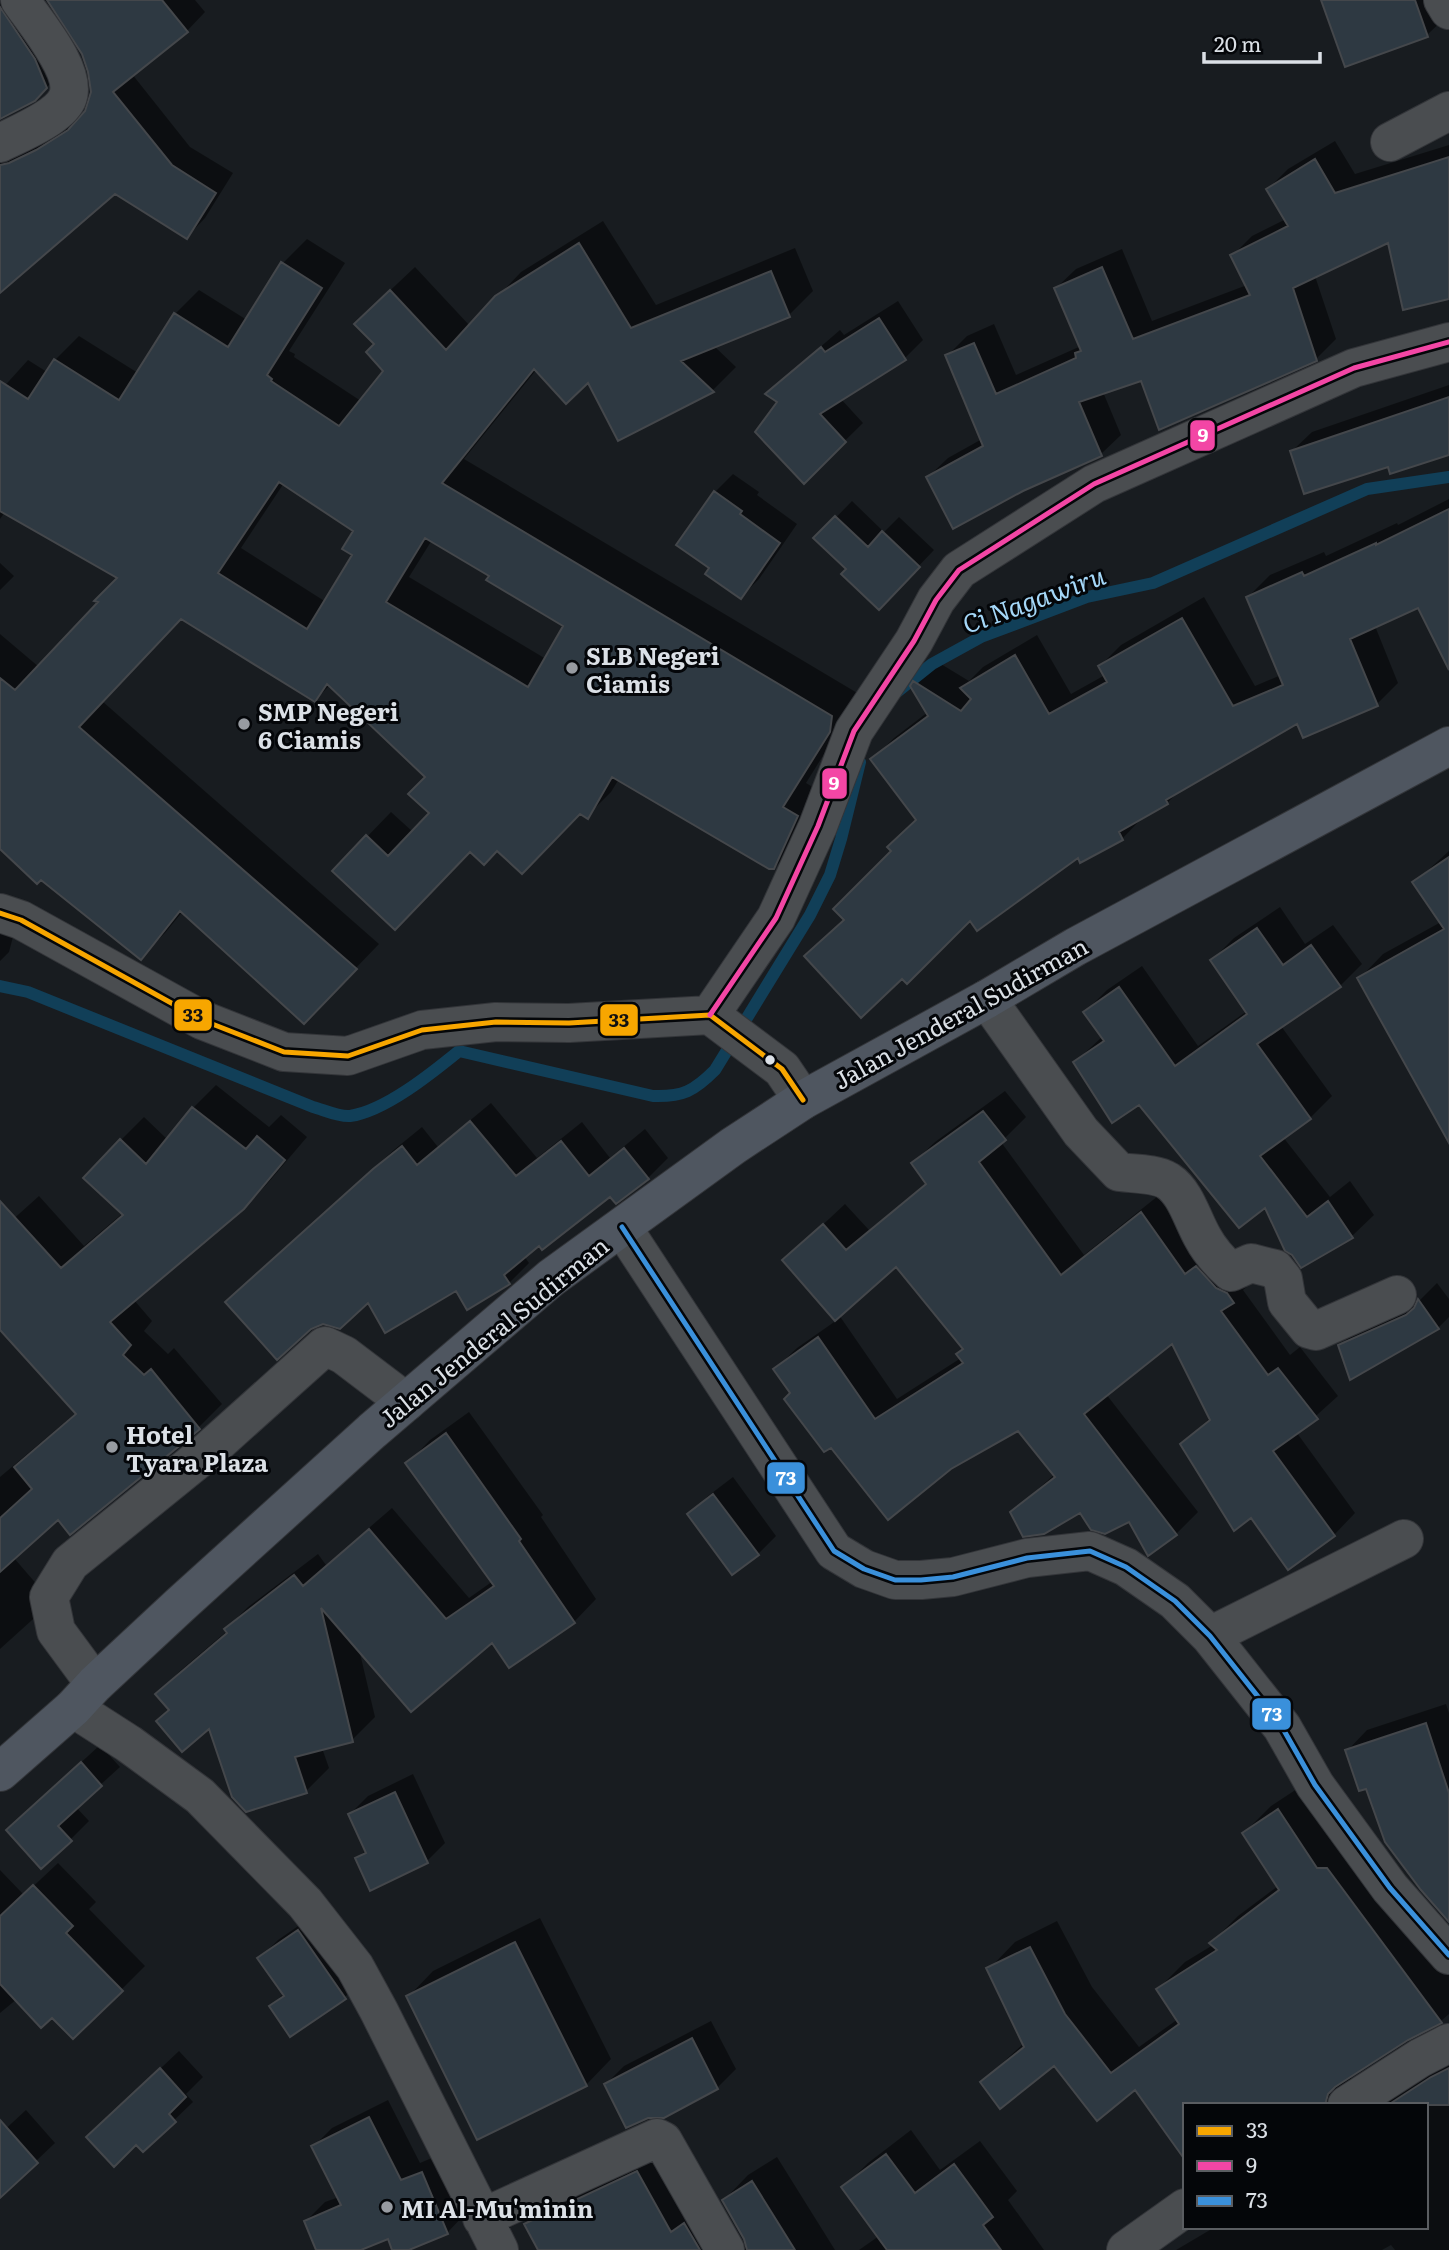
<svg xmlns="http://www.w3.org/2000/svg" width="1449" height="2250" font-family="Literata,serif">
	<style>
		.shadow { fill: #0007; fill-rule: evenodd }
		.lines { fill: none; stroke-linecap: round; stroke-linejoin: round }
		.stream { stroke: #113f58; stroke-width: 12 }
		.building { fill: #2e3942; stroke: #44474b; stroke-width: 2; fill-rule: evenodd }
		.minor-casing { stroke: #333539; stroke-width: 40 }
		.highway-casing { stroke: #333539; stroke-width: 40 }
		.minor { stroke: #4a4d50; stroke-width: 38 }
		.highway { stroke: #4f5660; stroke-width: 38 }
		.bus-1-casing { stroke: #040609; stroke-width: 10 }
		.bus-2-casing { stroke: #040609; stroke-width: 10 }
		.bus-3-casing { stroke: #040609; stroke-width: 10 }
		.bus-1 { stroke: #f7a600; stroke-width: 5 }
		.bus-2 { stroke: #f346a5; stroke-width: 5 }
		.bus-3 { stroke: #3a90db; stroke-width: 5 }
		.poi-dot { fill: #979ba1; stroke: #040609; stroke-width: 2.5 }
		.bus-dot { fill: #dbe0e6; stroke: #040609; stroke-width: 2.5 }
		.labels { text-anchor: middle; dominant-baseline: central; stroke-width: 6; stroke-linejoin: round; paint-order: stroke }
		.poi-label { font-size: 24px; font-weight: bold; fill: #dbe0e6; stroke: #040609; text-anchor: start }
		.street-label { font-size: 24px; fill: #dbe0e6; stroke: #040609 }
		.water-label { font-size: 26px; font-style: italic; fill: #a4d7f8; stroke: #040609 }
		.line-badge { stroke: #040609; stroke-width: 2.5 }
		.badge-label { font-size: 19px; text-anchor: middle; font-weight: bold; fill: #fff }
		.pale-badge-label { font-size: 19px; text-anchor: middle; font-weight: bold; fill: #111 }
	</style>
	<rect width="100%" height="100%" fill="#181c20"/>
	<path class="shadow" d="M0,0H24L64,70L45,89L0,117Z
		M49,0H195L205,12L187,31L132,74L190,147L233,173L205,218L187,237L115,192L0,290V135L68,126L85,115L92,92L90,71L74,36Z
		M1323,0H1439L1446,17L1427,35Z
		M1335,141L1355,174L1449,145V297L1389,240L1315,276L1336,339L1316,359L1142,379L1103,392L1121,435L1101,454L1022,489L928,477L948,458L982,439L947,356L967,336L994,324L1016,375L1081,346L1056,288L1076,269L1122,249L1152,321L1247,285L1232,256L1252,236L1286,219L1268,189L1288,169Z
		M603,221L656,305L795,248L813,291L789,315L714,346L736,367L713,390L619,439L589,380L537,369L464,459L859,694L854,706L806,783L821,792L797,845L773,869L619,779L611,792L587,816L580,812L497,849L471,850L334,871L391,812L413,832L431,813L427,777L330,685L315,700L182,617L102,701L379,944L328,997L183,911L165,933L141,957L0,846V634L39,667L101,602L119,577L5,512L0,519V391L28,360L47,372L55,360L79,336L138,373L175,314L199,290L247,320L283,263L307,239L345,263L289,351L295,354L294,357L361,401L386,371L376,344L380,300L415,267L470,326L521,272ZM284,483L356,530L355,554L326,602L241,548ZM432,540L491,576L566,626L546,659L409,577Z
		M898,301L923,340L905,358L841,399L863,423L804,481L779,402L767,393L840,330L844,335Z
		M1449,385V453L1389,465L1292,451L1312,432Z
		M733,474L759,492L757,495L797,524L759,579L741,597L712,568L715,492Z
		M1449,499V663L1419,606L1375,626L1398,683L1377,704L1298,721L1180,790L1167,803L1143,817L1122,839L1078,856L845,919L918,819L873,759L894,738L928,712L915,682L936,661L969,681L983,667L1037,635L1071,694L1105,675L1100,666L1121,645L1204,597L1255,686L1281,675L1248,597L1270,575L1324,552L1326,556L1397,523L1398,525Z
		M852,501L884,532L899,517L934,550L894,592L849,569L816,538Z
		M0,563L14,576L0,590Z
		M1449,851V1103L1359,979L1383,954L1441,922L1414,883Z
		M0,905L18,918L9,952L0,961Z
		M1280,907L1305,944L1333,925L1362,964L1340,986L1281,1026L1332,1096L1310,1118L1283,1137L1330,1197L1350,1181L1374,1215L1352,1236L1302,1266L1266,1205L1140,1102L1075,1062L1102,1037L1085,1012L1107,990L1142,966L1198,1046L1247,1011L1212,960L1234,938Z
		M216,1085L269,1127L281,1115L307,1137L267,1184L243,1208L134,1300L152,1321L144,1331L168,1354L174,1348L222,1404L199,1427L71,1532L59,1518L14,1558L52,1602L0,1649V1477L77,1412L0,1328V1231L39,1196L84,1246L123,1213L121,1140L144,1117L168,1140L193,1108Z
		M1005,1091L1026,1117L1001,1142L1084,1255L1163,1192L1254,1280L1243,1290L1290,1355L1300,1347L1338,1396L1297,1433L1355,1513L1334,1535L1252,1516L1182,1444L1211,1417L1173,1341L1106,1394L1198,1512L1176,1534L1149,1553L1130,1519L1081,1511L1012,1512L1055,1474L1018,1429L950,1468L792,1393L775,1369L797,1348L837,1320L785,1260L845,1204L869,1230L927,1182L913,1163L935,1142ZM896,1265L965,1348L961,1358L897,1399L839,1315Z
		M491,1103L537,1158L582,1122L610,1158L645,1129L668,1158L648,1178L616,1201L610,1194L539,1243L524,1256L529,1263L509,1283L368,1301L248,1282L395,1149L422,1127L438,1147Z
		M1437,1283L1449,1299V1317L1438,1328L1351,1377L1340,1346L1359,1327L1420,1300Z
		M469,1412L543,1515L541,1517L596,1599L574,1622L492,1640L359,1649L375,1717L352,1740L322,1748L329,1768L306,1791L210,1726L171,1709L157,1694L180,1671L227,1631L226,1629L248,1607L318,1554L326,1565L392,1508L469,1598L493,1581L408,1463L430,1440Z
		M733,1477L776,1536L758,1554L690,1514L708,1496Z
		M1446,1704L1449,1713V1919L1347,1751L1367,1730Z
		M100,1745L120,1767L76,1807L89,1821L70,1840L27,1812Z
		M413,1774L445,1843L427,1861L357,1859L366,1850L350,1814L368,1796Z
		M1306,1783L1449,1969V2014L1441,2021L1407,2038L1352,2073L1351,2077L1356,2090L1449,2057V2250H1395L1391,2245L1382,2250H1176L1215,2227H1243L1244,2230L1249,2227H1426V2105H1185L1054,2064L982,2082L1024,2043L989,1969L1015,1942L1057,1921L1092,1987L1139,2047L1178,2019L1158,1989L1185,1962L1213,1945L1211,1943L1238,1916L1278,1886L1244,1833L1271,1806Z
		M58,1863L96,1902L89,1909L145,1966L121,1990L52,2015L17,1999L0,2013V1870L24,1895Z
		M317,1913L363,1979L345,1997L271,2007L284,1993L260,1958L278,1940Z
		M540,1918L611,2059L586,2085L408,1997L433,1971Z
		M711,2021L736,2069L717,2088L606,2084L624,2066Z
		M179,2051L203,2077L186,2094L193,2102L143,2150L107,2119Z
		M388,2100L420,2163L441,2154L465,2214L447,2233L405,2250H394L389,2237L356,2250H318L306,2221L325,2202L339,2197L313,2147L332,2128Z
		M26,2110L55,2143L15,2181L0,2164V2134Z
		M911,2130L940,2170L980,2141L1017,2191L1008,2200L1044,2250H859L879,2236L843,2188L868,2163Z
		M662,2148L739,2245L748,2247L746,2239L724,2200L748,2175L777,2157L835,2250H540L527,2224L551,2200Z"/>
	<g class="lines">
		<path class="stream" d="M897,692L932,664L981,637L1087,597L1153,583L1367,489L1449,477
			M0,986L28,992L313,1107C324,1110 339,1117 350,1116C385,1111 432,1073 459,1051L653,1096C683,1097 694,1091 715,1070L810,915L830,875L841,839L860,762"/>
	</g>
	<path class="building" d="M47,0H162L188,32L113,92L172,165L216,193L187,239L115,194L0,293V165L9,163L36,150L68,130L85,111L91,92L88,72L82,54Z
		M1321,0H1415L1428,37L1345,67Z
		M0,7L35,59L47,88L35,101L0,119Z
		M1449,157V299L1403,310L1388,243L1293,288L1317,361L1159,430L1141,381L1079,402L1102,456L1023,491L953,529L926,477L983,446L945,355L974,343L996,394L1076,358L1075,353L1081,351L1054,288L1102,267L1133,339L1250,295L1230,255L1288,226L1266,189L1315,159L1335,193Z
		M579,243L631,328L771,271L790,317L681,361L714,392L618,441L588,383L566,404L534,369L442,483L832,716L830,732L783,807L798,816L774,869H769L612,777L588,819L580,814L522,874L497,851L484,865L470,852L395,930L332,871L366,835L388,856L429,813L408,794L425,777L327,684L315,702L181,619L79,727L357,969L304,1024L180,911L141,960L41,880L37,884L0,849V678L15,690L98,602L94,601L117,578L0,511V381L28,399L54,359L119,400L174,313L228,347L281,262L322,288L267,375L272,379L271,381L339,426L383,371L366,352L374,344L354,324L390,290L446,350L495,296ZM279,482L353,531L342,549L352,555L307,629L218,573ZM425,538L489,576L486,580L563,626L528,687L386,602Z
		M879,318L906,360L820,414L846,442L804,484L755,432L777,402L765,394L821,347L825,352Z
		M1449,397V455L1390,474L1388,467L1304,494L1290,451Z
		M714,491L742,511L740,514L780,543L741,599L705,574L709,568L676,545Z
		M1449,509V670L1418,608L1350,639L1378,706L1303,738L1297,724L1166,800L1168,804L1119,832L1123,840L1080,863L1078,858L977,931L970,921L907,984L902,979L861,1018L804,956L844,920L833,909L891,851L887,847L916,820L870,759L928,716L910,686L913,681L961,711L971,699L960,688L1015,655L1049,714L1107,682L1098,666L1182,618L1233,706L1283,685L1246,597L1302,572L1304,576L1376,543V545Z
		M835,516L868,547L882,531L920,567L879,610L841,574L846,569L813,538Z
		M1449,857V1143L1357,978L1444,929L1412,882Z
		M1257,928L1283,965L1311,945L1341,987L1257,1044L1311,1119L1260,1156L1307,1217L1328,1201L1353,1238L1301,1268L1292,1255L1285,1251L1265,1208L1239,1228L1139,1105L1112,1123L1073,1062L1104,1041L1083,1012L1119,987L1175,1066L1247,1014L1210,960Z
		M192,1107L246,1149L257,1136L285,1160L244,1209L110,1322L131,1345L123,1355L144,1375L151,1369L200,1429L70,1535L58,1520L0,1572V1518L32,1489L14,1467L76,1414L0,1330V1201L61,1268L123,1215L83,1178L120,1139L146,1164Z
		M983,1111L1006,1140L979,1162L1061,1275L1141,1212L1185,1274L1196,1266L1216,1288L1227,1293L1234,1303L1221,1311L1268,1375L1278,1368L1318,1419L1273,1451L1335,1536L1288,1570L1251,1518L1234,1531L1180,1444L1210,1420L1172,1344L1084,1414L1177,1535L1148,1556L1129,1522L1105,1534L1091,1530L1080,1513L1044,1534L1023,1537L1010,1512L1055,1477L1018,1431L951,1469L888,1520L831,1448L824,1452L784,1399L790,1393L773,1369L818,1337L875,1419L963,1363L956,1354L963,1349L896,1267L835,1321L782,1260L823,1224L846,1250L926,1184L911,1163Z
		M470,1121L516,1176L561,1141L589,1176L624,1148L649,1179L616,1204L610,1197L542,1250L539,1246L504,1275L510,1284L467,1310L456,1291L385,1333L368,1303L340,1329L323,1324L311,1329L277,1360L225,1302L373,1169L402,1146L417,1165Z
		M1418,1299L1439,1329L1350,1380L1338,1345L1406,1315L1414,1308Z
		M446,1433L521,1539L519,1541L575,1623L509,1668L492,1643L411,1712L321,1608L353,1742L295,1757L307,1793L246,1812L232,1797L209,1729L182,1752L156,1721L169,1710L155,1694L227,1633L224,1629L294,1575L303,1586L369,1529L446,1619L494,1586L405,1463Z
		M713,1494L759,1555L732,1575L687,1514Z
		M1426,1723L1449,1793V1922L1421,1890L1385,1842L1366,1789L1359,1791L1345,1750Z
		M81,1762L102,1786L58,1826L72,1841L41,1869L6,1830Z
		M395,1792L428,1863L370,1891L355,1858L366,1853L348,1814Z
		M1278,1809L1317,1868H1327L1442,2023L1408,2040L1335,2087L1328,2094L1325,2105H1185V2160L1135,2090L1097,2121L1054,2066L1000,2109L980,2082L1024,2047L986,1968L1030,1947L1065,2014L1111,2073L1179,2024L1156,1989L1217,1950L1209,1943L1279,1890L1242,1833Z
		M33,1885L73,1926L66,1933L123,1991L73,2039L52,2018L41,2028L0,1984V1916Z
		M298,1930L346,1999L290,2037L269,2006L284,1996L257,1958Z
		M515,1942L587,2086L477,2140L406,1996Z
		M692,2038L718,2089L664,2118H648L626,2128L604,2084Z
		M160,2068L186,2097L169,2114L176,2122L143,2152L136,2145L114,2167L86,2137Z
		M1449,2068V2105H1388L1431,2077Z
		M369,2117L401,2180L422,2172L448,2234L409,2250H392L388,2239L361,2250H316L304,2221L341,2205L311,2146Z
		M0,2120L38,2163L0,2198Z
		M886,2154L915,2193L954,2164L993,2217L983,2225L1001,2250H887L841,2187Z
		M637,2171L671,2232L684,2223L700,2250H538L524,2224Z
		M752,2181L795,2250H747L744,2239L722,2200Z"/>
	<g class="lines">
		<defs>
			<path id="minor" d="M1443,0L1449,10
				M1390,142L1449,111
				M0,143C18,134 58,118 67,99C79,73 35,22 20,0
				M0,913L21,920L202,1020L284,1052L348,1056L422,1030L496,1022L569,1023L710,1015L782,1069L803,1100
				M987,999L1081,1132L1119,1172C1134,1174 1155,1173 1168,1181C1186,1193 1192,1219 1203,1238C1210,1251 1220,1262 1231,1272L1251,1263L1275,1269L1283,1279L1287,1302L1309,1329L1316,1331L1397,1295
				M710,1015L776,918L818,826L854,731L914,641L936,600L959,570L1094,484L1354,368L1449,342
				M622,1227L834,1551L864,1569L895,1580H921L953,1577L1027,1558L1090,1551L1126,1567L1175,1601L1210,1636L1282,1727L1315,1785L1390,1888L1449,1955
				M1210,1636L1404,1539
				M95,1684L56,1631L49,1597L70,1563L207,1452L325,1346L344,1355L406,1402
				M73,1708L129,1744L200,1796L305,1903L355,1967L379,2011L499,2250
				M1347,2105L1420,2058L1449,2043
				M482,2218L657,2138L663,2141L725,2250
				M1126,2250L1185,2208"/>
			<path id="highway" d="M0,1772L73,1708L95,1684L181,1604L372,1431L551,1278L733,1146L803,1100L987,999L1075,947L1449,746"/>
		</defs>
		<use href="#minor" class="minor-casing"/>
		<use href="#highway" class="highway-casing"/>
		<use href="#minor" class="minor"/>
		<use href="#highway" class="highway"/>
		<defs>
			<path id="bus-1" d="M0,913L21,920L202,1020L284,1052L348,1056L422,1030L496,1022L569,1023L710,1015L782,1069L803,1100"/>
			<path id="bus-2" d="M710,1015L776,918L818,826L854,731L914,641L936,600L959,570L1094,484L1354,368L1449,342"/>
			<path id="bus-3" d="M622,1227L834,1551L864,1569L895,1580H921L953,1577L1027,1558L1090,1551L1126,1567L1175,1601L1210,1636L1282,1727L1315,1785L1390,1888L1449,1955"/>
		</defs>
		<use href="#bus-1" class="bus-1-casing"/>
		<use href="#bus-2" class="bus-2-casing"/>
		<use href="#bus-3" class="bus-3-casing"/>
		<use href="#bus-1" class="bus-1"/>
		<use href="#bus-2" class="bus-2"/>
		<use href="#bus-3" class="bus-3"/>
	</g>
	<g class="poi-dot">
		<circle cx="572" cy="668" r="7"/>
		<circle cx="244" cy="724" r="7"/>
		<circle cx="112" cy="1447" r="7"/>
		<circle cx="387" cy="2207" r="7"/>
	</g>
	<circle class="bus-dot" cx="770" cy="1060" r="6"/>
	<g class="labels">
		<g class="poi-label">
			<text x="586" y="654">SLB Negeri<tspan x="586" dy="28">Ciamis</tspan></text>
			<text x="258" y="710">SMP Negeri<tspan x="258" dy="28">6 Ciamis</tspan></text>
			<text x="126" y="1433">Hotel<tspan x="126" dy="28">Tyara Plaza</tspan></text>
			<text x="401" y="2207">MI Al-Mu'minin</text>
		</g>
		<g class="street-label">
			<text transform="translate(960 1012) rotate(-29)">Jalan Jenderal Sudirman</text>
			<text transform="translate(493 1331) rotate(-39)">Jalan Jenderal Sudirman</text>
		</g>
		<g class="water-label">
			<text transform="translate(1033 598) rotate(-20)">Ci Nagawiru</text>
		</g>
	</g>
	<g class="line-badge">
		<rect x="1189" y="419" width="27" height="33" rx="7" fill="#f346a5"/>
		<rect x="821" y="767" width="27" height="33" rx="7" fill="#f346a5"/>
		<rect x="173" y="998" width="40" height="34" rx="7" fill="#f7a600"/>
		<rect x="599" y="1003" width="40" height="34" rx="7" fill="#f7a600"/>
		<rect x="766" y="1461" width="40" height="34" rx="7" fill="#3a90db"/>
		<rect x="1251" y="1697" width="41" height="34" rx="7" fill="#3a90db"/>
	</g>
	<g class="badge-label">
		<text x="1203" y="442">9</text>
		<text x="834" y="790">9</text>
		<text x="786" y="1485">73</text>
		<text x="1272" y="1721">73</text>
	</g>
	<g class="pale-badge-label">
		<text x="193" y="1022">33</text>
		<text x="619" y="1027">33</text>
	</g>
	<rect x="1183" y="2103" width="245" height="126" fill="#040609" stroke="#5a5d61" stroke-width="2"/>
	<rect x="1197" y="2126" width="35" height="10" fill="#f7a600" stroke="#5a5d61" stroke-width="2"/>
	<text x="1246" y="2138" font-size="21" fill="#dbe0e6">33</text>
	<rect x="1197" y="2161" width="35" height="10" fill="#f346a5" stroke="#5a5d61" stroke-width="2"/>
	<text x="1246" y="2173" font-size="21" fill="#dbe0e6">9</text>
	<rect x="1197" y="2196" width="35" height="10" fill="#3a90db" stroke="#5a5d61" stroke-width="2"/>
	<text x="1246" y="2208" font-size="21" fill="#dbe0e6">73</text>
	<path d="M1204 52v10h116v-10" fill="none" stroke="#dbe0e6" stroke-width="3.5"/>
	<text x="1214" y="52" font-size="21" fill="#dbe0e6" stroke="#040609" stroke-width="5" paint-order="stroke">20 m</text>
</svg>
